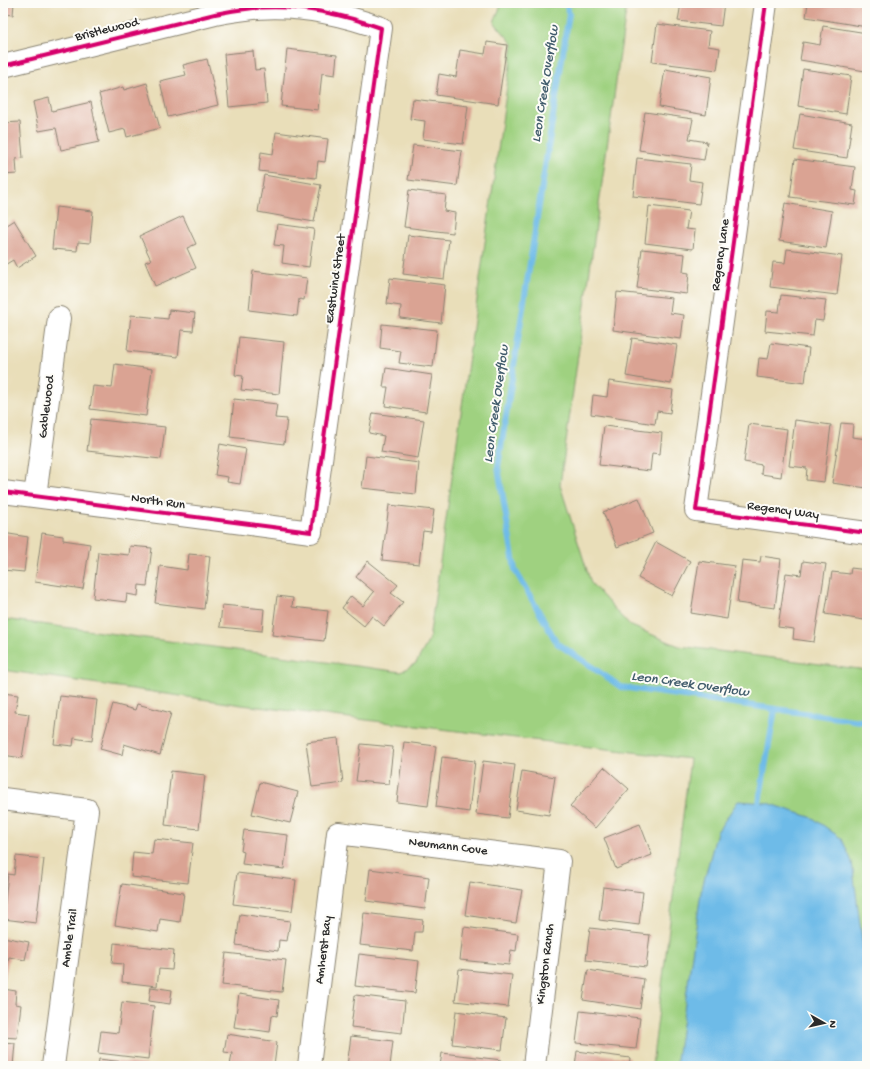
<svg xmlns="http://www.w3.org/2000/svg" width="870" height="1069" font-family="'Gochi Hand',sans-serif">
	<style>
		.green { fill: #9fd180; stroke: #657e56 }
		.forest { fill: #7fb36e; stroke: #556f4c }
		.water { fill: #6ebbe8; stroke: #4c738a }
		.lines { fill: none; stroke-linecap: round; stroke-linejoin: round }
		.stream { stroke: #6ebbe8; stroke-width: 6 }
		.building { fill: #daa393 }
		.minor-casing { stroke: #8a8472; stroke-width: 24 }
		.minor { stroke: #fff; stroke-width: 22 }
		.cycleway-casing { stroke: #fdfcf7; stroke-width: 6 }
		.cycleway { stroke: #d6006c; stroke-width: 4 }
		.labels { text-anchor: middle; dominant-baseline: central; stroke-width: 4; stroke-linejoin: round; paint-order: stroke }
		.street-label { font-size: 13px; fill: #2b2b2b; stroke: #fdfcf7 }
		.water-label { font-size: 14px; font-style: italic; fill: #425d6d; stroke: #fdfcf7 }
	</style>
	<rect width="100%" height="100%" fill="#fdfcf7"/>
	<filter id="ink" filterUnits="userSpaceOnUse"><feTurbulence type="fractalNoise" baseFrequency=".025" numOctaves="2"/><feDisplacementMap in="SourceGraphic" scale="8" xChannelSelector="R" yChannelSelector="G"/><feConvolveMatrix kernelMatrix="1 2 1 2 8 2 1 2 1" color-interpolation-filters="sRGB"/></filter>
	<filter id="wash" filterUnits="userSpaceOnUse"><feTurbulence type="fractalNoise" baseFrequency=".012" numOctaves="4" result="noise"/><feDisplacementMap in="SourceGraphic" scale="16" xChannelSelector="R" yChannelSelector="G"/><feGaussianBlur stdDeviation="0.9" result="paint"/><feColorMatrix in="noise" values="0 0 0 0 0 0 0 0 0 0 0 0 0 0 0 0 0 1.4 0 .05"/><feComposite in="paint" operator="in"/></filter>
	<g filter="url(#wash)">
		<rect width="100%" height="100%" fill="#e9deb9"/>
		<path class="green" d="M502,3H627L560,485L591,583L629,625L679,646L867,670V816L863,855L867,877V1066H652L690,759L242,705L3,670V619L401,672L416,663L429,640L513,44L494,22Z"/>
		<path class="forest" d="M867,816V877L863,855Z"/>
		<path class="water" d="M738,801L768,803L813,818L842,839L852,862L867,978V1066H676L701,892L717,832Z"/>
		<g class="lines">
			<path class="stream" d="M566,3L569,14L498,467L515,570L557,643L621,687L867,722
				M758,809L775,709"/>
		</g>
		<g id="blocks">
			<path class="building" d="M3,3H14L13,15L3,14Z
				M681,3H724L721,26L678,21Z
				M808,3H867V27L806,17Z
				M657,24L710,31L708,46L720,48L717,70L652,62Z
				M823,26L867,33V60L865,71L800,60L803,42L820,45Z
				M487,42L507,45L498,104L436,95L439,74L456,77L460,50L485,54Z
				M287,49L337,55L335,75L322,73L318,110L281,106Z
				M253,51L255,70L264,69L267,103L229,107L224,54Z
				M207,59L218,105L168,117L160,81L186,75L183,65Z
				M665,69L711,77L706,115L659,107Z
				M803,69L851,76L846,114L798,106Z
				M147,83L160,128L127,137L125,129L109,133L99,94L123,87L124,90Z
				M49,98L52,111L91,102L99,142L61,150L56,128L39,131L33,102Z
				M413,99L468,106L463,144L423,139L425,121L410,119Z
				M645,112L693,119L689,139L707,142L704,160L639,150Z
				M800,114L852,123L847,158L794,150Z
				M20,122L23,158L16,159L17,174L3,175V123Z
				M276,132L328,139L325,162L318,161L316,178L259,171L261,152L273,154Z
				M413,145L462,151L457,186L408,180Z
				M637,158L691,164L689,180L702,182L699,204L633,196Z
				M795,159L855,167L852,190L857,191L855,205L790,197Z
				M264,175L321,185L314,222L258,212Z
				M409,190L446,195L444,211L455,213L453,233L404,227Z
				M785,203L832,211L826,248L779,241Z
				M649,206L689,211L686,229L695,230L693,249L645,243Z
				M56,207L93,211L90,243L78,242L77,251L52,249Z
				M183,216L196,244L187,248L196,268L155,286L145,262L151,260L140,236Z
				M14,220L36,256L17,268L13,260L3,266V227Z
				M277,224L314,229L309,267L282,263L284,246L274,245Z
				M408,235L449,240L444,279L403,274Z
				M642,249L685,254L683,272L689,273L687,294L637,288Z
				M787,249L842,256L837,295L770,287L773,262L785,263Z
				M253,271L307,278L304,300L299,299L297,316L249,310Z
				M390,278L445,285L441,323L400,318L401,306L387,304Z
				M617,292L672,298L670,313L684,315L681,339L613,330Z
				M781,295L826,300L823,321L815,320L813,336L765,331L767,311L779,312Z
				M169,310L195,313L193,331L181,330L178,357L127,351L131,315L168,319Z
				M382,324L437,330L433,367L399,363L401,351L380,348Z
				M239,337L284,342L279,394L241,390L243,376L235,375Z
				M632,338L677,345L671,384L626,376Z
				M771,343L809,348L805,383L757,377L759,358L768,359Z
				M115,364L152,369L146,416L90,409L93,386L112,388Z
				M386,368L432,375L426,412L385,406L388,387H383Z
				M609,381L673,390L670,413L657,411L655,424L591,414L593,395L607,397Z
				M234,399L277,404L275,418L287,419L284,444L230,437Z
				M373,413L424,420L418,458L381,452L384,436L369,433Z
				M91,419L165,427L161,459L87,451Z
				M795,420L831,425L824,482L806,480L807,468L789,466Z
				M841,423L853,424L852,437L867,439V488L832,483Z
				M749,424L787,429L781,477L761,474L762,465L744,462Z
				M604,426L662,433L660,454L652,453L650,471L599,465Z
				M220,444L246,449L240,484L227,482L228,477L215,475Z
				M366,456L419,463L416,494L362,488Z
				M639,498L653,533L617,547L603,512Z
				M389,505L434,510L431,532L423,531L419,564L382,560Z
				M3,533L28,537L24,572L3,570Z
				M42,533L63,536V540L90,544L83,589L35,582Z
				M656,542L690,561L672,596L638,578Z
				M130,546L152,548L147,586L139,585L138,596L127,594L126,602L93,598L98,552L129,555Z
				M189,554L210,556L204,609L155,603L160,566L187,570Z
				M761,556L781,559L775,608L737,603L742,560L760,562Z
				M368,561L398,585L391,593L403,602L384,626L372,616L364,626L342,608L351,596L363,606L374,592L356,577Z
				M699,561L735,566L727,619L691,613Z
				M803,561L826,564L814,642L793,639L794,629L778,627L786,573L801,575Z
				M851,568L867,570V600L864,620L825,614L832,572L850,574Z
				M277,596L293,598L292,607L328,611L324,641L272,635Z
				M222,605L264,609L262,631L220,627Z
				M3,693L18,695L15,712L29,714L22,758L3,755Z
				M60,696L97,700L92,741L74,738L73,746L54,744Z
				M113,704L135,710L137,704L171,713L160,755L124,744L122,755L100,749Z
				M338,738L343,783L312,787L306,742Z
				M404,742L436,746L428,806L397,802Z
				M361,744L393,747L389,784L356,781Z
				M442,757L475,761L469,812L436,807Z
				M483,761L515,765L508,818L476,814Z
				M604,767L629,789L595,828L570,806Z
				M171,771L205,775L199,829L165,825Z
				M522,771L555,777L549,815L516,810Z
				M260,782L298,792L290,823L252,814Z
				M640,824L652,855L616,869L604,838Z
				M244,830L288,835L284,869L242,864L244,852L241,851Z
				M154,839L193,843L188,883L131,877L133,852L152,854Z
				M16,856L44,859L36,923L3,919L8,874L14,875Z
				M370,869L429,877L425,909L366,901Z
				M237,873L296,880L292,911L233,904Z
				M470,882L522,890L516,923L465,915Z
				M122,884L184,893L180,922L160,919L158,932L115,925Z
				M603,887L643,892L639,925L599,920Z
				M364,913L423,920L422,932H415L413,951L360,945Z
				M240,914L290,921L287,941L279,940L278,951L236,945Z
				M464,927L518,934L516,951L511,950L509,965L460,960Z
				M590,928L650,935L646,967L586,960Z
				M3,937L29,942L25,960L9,957L5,979L3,978Z
				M114,943L174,950L172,970L159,969L157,986L122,982L123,964L112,963Z
				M226,953L286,960L282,992L222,985Z
				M359,954L419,961L415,993L355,986Z
				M459,969L512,975L508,1007L455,1001Z
				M588,970L644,979L640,1009L583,1000Z
				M151,987L172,990L170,1004L149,1001Z
				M3,989L16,991L15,1004L21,1005L17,1038L3,1037Z
				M239,994L279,1000L277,1016L272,1015L270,1032L234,1027Z
				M355,995L405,1001L402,1033L351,1027Z
				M122,1002L154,1006L148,1059L98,1053L101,1031L118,1033Z
				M456,1011L506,1018L502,1050L452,1044Z
				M580,1011L640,1018L636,1049L576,1043Z
				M227,1034L277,1042L274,1066H230L232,1053L224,1052Z
				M351,1036L393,1041L390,1066H347Z
				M3,1042L15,1043L13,1066H3Z
				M577,1051L630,1058L629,1066H575Z
				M442,1053L502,1060L501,1066H440Z
				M99,1059L147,1065V1066H98Z"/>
		</g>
	</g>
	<g filter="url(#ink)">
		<use href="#blocks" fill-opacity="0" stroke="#8a8472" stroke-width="1"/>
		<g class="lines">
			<defs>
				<path id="minor" d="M766,3L696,510L867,533
					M3,66L215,14C225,12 235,10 246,9C292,3 337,12 381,28L311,532L3,492
					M35,496L59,318
					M3,799L87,810L53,1066
					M309,1066L338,833L559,861L534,1066"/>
			</defs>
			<use href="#minor" class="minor-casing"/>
			<use href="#minor" class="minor"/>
			<defs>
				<path id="cycleway" d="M766,3L696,510L867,533
					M3,66L215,14C225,12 235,10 246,9C292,3 337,12 381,28L311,532L3,492"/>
			</defs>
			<use href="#cycleway" class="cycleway-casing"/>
			<use href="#cycleway" class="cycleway"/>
		</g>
	</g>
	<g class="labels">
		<g class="street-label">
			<text transform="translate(107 30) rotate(-14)">Bristlewood</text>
			<text transform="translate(721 255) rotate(-82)">Regency Lane</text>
			<text transform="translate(336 279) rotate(-82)">Eastwind Street</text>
			<text transform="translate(47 407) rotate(-83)">Gablewood</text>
			<text transform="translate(158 502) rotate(8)">North Run</text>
			<text transform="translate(783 511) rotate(8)">Regency Way</text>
			<text transform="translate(448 847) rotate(7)">Neumann Cove</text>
			<text transform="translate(70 938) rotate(-82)">Amble Trail</text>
			<text transform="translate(324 950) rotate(-83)">Amherst Bay</text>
			<text transform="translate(546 964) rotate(-83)">Kingston Ranch</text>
		</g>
		<g class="water-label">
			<text transform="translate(546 84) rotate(-81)">Leon Creek Overflow</text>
			<text transform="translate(497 404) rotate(-82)">Leon Creek Overflow</text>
			<text transform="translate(690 685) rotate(8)">Leon Creek Overflow</text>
		</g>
	</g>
	<rect width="870" height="1069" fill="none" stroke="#fdfcf7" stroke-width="16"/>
	<g transform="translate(824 1023) rotate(98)" stroke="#fdfcf7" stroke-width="3" paint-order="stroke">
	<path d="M0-3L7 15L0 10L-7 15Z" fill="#2b2b2b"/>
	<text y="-6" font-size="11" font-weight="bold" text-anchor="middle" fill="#2b2b2b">N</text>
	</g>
</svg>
